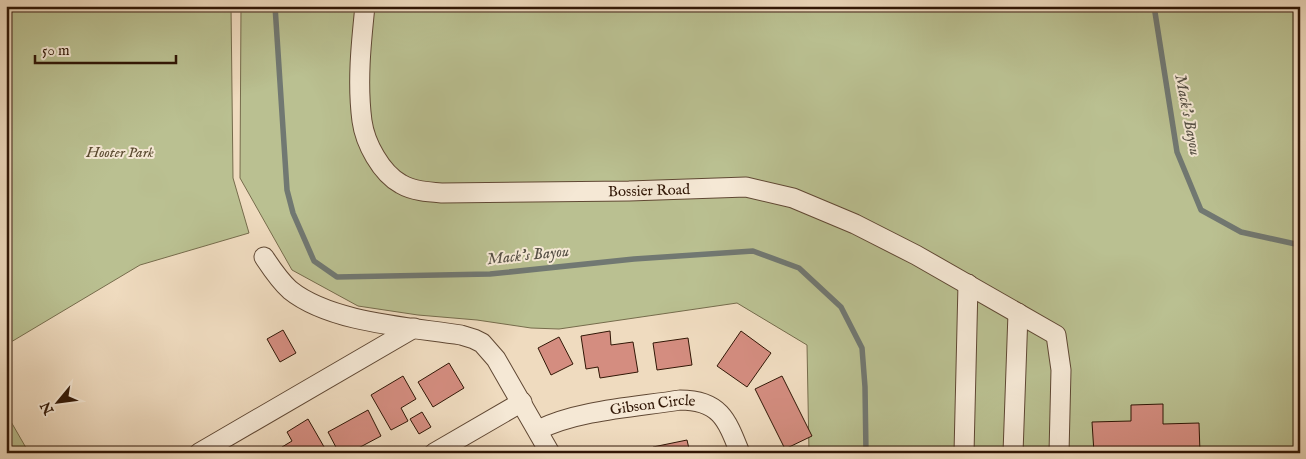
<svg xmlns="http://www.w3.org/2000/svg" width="1306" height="459" font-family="'IM FELL English',serif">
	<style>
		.green { fill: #bac091; stroke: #766c4c }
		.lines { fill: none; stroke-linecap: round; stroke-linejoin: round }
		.stream { stroke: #717872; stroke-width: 5.5 }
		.building { fill: #d48d80; stroke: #311706 }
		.minor-casing { stroke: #604834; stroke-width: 21 }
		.minor { stroke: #f5e8d5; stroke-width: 19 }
		.labels { text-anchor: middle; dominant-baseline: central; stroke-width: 4; stroke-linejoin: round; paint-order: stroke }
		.park-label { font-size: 15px; font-style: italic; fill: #5a4a30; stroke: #f5e8d5 }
		.street-label { font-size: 15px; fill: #311706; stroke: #f5e8d5 }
		.water-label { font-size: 16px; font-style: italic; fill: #565045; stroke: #f5e8d5 }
	</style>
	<rect width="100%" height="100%" fill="#efdbbf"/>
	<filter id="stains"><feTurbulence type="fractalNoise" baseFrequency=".004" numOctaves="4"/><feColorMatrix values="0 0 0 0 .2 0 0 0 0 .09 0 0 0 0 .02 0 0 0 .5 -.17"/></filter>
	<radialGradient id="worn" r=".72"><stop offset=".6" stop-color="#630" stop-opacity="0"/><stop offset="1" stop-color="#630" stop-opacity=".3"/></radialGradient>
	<path class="green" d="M6,6H231L233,178L249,233L140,265L6,345Z
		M241,6H1300V453H809L807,345L737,303L559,329L531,328L477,320L418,315L358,306L292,270L240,178Z
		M6,413L29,453H6Z"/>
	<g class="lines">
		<path class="stream" d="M275,6L287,190L293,213L314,261L337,277L490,274L634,259L753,251L799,268L841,307L862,348L865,387L866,453
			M1154,6L1177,152L1201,210L1241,232L1300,245"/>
	</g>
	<path class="building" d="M283,330L296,353L280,362L267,339Z
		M610,331L611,345L633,342L638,372L600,378L598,367L586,369L581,336Z
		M741,331L771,353L747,387L717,366Z
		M559,337L573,364L551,375L538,348Z
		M688,338L692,365L657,370L653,343Z
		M449,363L464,388L433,407L418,382Z
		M403,376L416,399L401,408L408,421L391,430L371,395Z
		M782,376L812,436L785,449L755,389Z
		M1163,404V424L1199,423L1200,453H1094L1092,422L1131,421V405Z
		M368,410L381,436L349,453H339L328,432Z
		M422,412L431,427L419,434L410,419Z
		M308,419L327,452L285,453L282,447L292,441L287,432Z
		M687,440L690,453H654L653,447Z"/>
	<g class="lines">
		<defs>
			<g id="minor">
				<path id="s1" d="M365,6C361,44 357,83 362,121C365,143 381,173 401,184C413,191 428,192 442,193L629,191L746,187L793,198L855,224L916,255L1056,335L1061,370L1059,453"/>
				<path d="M264,257C272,269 279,280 290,290C331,323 410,327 461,335L474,339L482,343L496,359L550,453"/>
				<path id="s2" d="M538,430C578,410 636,407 680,400C720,400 727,420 740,453"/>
				<path d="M199,453L414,328"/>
				<path d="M434,453L522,402"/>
				<path d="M964,453L968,284"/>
				<path d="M1013,453L1018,313"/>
			</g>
		</defs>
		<use href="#minor" class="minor-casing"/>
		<use href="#minor" class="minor"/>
	</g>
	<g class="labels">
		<g class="park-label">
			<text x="120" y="152">Hooter Park</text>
		</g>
		<g class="street-label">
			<text stroke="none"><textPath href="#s1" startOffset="441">Bossier Road</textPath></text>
			<text stroke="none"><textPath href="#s2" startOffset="118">Gibson Circle</textPath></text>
		</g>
		<g class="water-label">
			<text transform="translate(1187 115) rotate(79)">Mack's Bayou</text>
			<text transform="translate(528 256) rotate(-6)">Mack's Bayou</text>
		</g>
	</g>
	<rect width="1306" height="459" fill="none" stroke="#efdbbf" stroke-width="25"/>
	<rect x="8" y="8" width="1291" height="444" fill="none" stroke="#311706" stroke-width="2.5"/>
	<rect x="12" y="12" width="1281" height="434" fill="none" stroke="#311706"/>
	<g transform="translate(58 402) rotate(241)" stroke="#f5e8d5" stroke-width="4" paint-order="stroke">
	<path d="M0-4L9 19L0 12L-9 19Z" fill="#311706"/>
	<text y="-8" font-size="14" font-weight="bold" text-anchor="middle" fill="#311706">N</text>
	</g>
	<path d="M35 55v8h141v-8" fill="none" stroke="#311706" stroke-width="2.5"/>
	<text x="42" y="55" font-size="15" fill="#311706" stroke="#f5e8d5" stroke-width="4" paint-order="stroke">50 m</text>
	<rect width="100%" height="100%" filter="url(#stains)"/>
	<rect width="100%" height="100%" fill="url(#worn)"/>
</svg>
